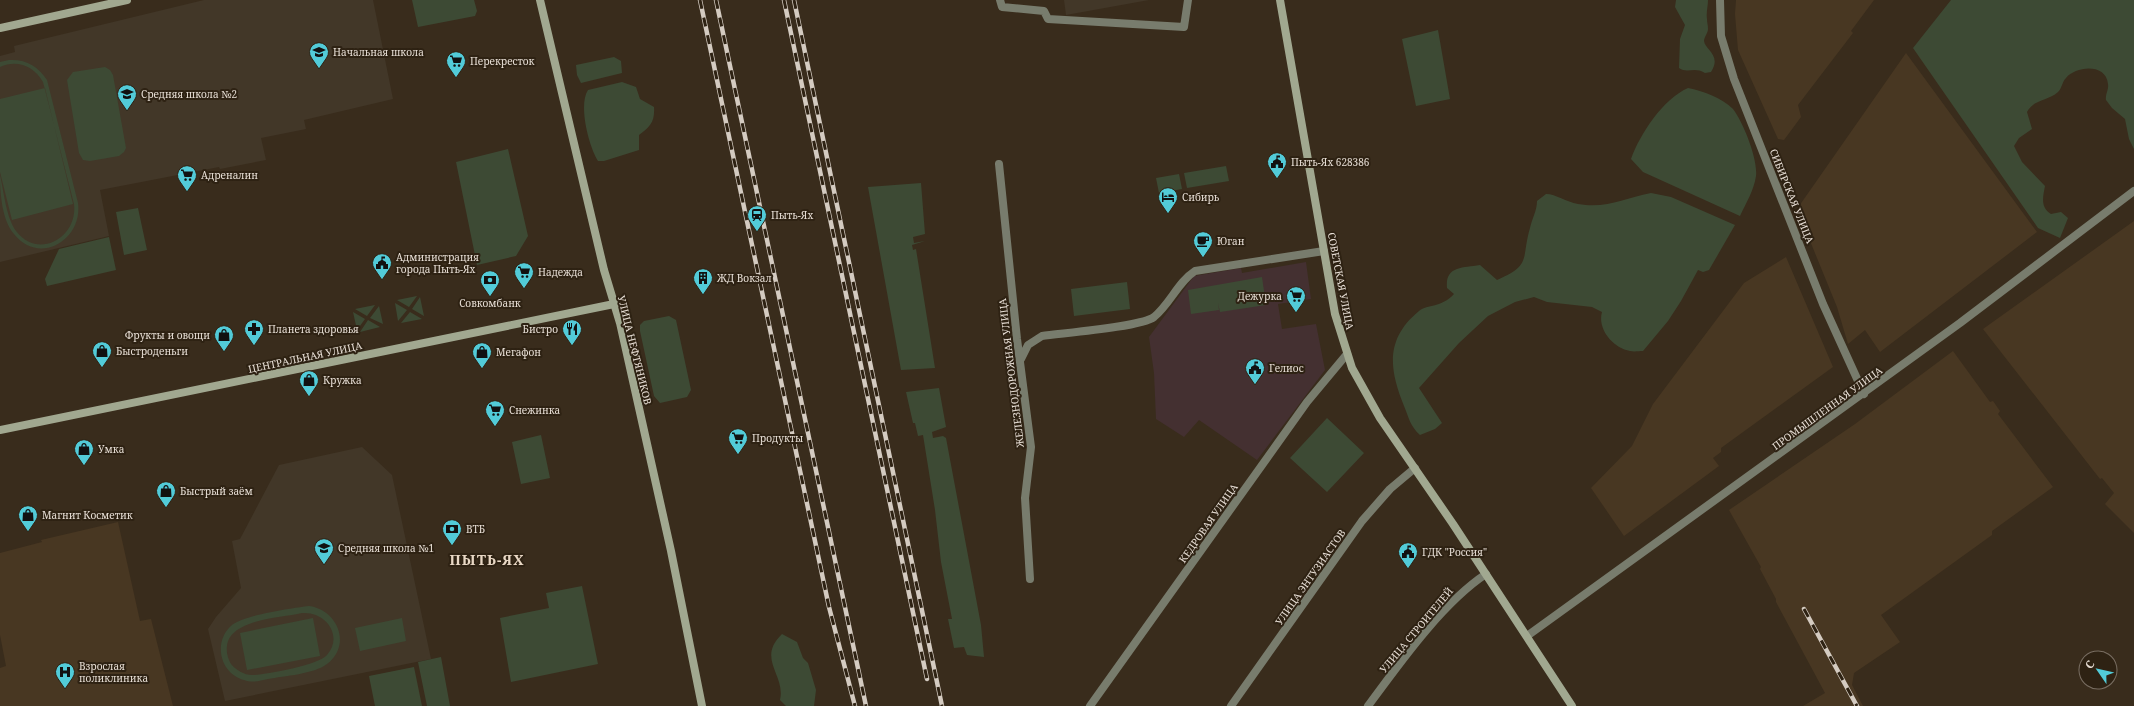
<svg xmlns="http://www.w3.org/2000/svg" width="2134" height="706" font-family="'Noto Serif',serif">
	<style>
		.commercial { fill: #443031 }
		.built { fill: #483722 }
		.education { fill: #423728 }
		.green { fill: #3d4a34; fill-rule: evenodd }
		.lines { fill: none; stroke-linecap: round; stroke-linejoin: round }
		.street { stroke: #787c6d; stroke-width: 8 }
		.secondary { stroke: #a1a890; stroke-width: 8 }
		.rail-casing { stroke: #d4cbc1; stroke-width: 4.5 }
		.rail { stroke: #2e2213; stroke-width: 3; stroke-dasharray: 9; stroke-linecap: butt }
		.labels { text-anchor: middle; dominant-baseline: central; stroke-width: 4; stroke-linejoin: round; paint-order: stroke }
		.poi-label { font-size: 10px; fill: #e7ded5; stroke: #2e2213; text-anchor: start }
		.street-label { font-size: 10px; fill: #e7ded5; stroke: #2e2213 }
		.district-label { font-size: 14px; font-weight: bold; letter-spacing: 1px; fill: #e9d8c5; stroke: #2e2213 }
	</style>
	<rect width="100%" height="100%" fill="#392c1c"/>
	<path class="commercial" d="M1306,262L1311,299L1278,304L1282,329L1316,324L1325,370L1257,460L1199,420L1184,437L1156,419L1154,373L1149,337L1194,276L1241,268L1242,273Z"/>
	<path class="built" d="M1736,0H1874L1851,31L1853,33L1798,105L1801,117L1784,140L1778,139L1738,50L1735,14Z
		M1906,53L2037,232L1880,352L1865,330L1848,344L1837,307L1797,209Z
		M2134,221V533L2105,504L2114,493L2102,478L2100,479L1983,329Z
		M1786,257L1833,367L1721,448V452L1713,458L1719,466L1624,536L1591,488L1632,446L1653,404L1744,283Z
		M1953,351L1990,402L1993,401L2000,411L1998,414L2053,487L1992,531V535L1881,615L1900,642L1854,673L1852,685L1863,706H1803L1825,693L1776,602V599L1760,569L1761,567L1729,510L1855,424Z
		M118,522L140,621L151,619L173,706H0V668L6,666L0,635V553L42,542L41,540Z"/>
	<path class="education" d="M204,0H373L393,99L304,120L306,129L261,138L266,160L220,169L219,167L100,190L109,236L0,262V56L15,52L14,46Z
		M1064,0H1149L1066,15Z
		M362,447L392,475L431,659L225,701L208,629L216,617L241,588L232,541L240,539L279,465Z"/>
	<path class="green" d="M412,0H474L477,11L475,16L418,27Z
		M1676,0H1708C1708,6 1706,13 1707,19C1707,23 1708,25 1708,29C1708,33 1704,37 1704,41C1705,50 1722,55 1711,72L1705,73C1694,66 1688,74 1679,68L1680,39L1685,25L1675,7Z
		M1951,0H2134V149L2129,139L2125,119L2112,108L2106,100C2105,94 2109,90 2108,84C2106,63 2076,66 2066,78C2062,82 2062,88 2058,92C2048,101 2034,99 2027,112L2032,129L2019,138L2014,146L2022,162L2045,186C2043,197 2040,207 2051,214L2061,212L2068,218L2060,238L2038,228L1913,48Z
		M1438,30L1450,99L1416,106L1402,39Z
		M614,57L621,61L622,73L581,83L577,75L576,65Z
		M9,60C26,59 38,66 47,80L78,203C83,240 39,266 14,234C2,220 0,194 0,175C4,192 6,217 16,231C38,260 78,238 74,204L43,82C34,66 17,59 0,67V62Z
		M105,67L110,70L113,75L126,148L124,152L119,156L90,161L83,160L79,153L67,80L73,72Z
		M622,82L636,87L640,99L654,107C655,122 650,127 639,135V150L604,161H598C589,147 578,105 588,90Z
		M45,88L73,204L12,220L0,172V99Z
		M1688,88C1703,91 1722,98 1733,109C1743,122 1758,159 1756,176C1754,190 1746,203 1740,216L1643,172L1631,159C1640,134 1663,99 1688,88Z
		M508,149L528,236L516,256L477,265L456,162Z
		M1226,166L1229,181L1187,188L1184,173Z
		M1179,174L1182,189L1159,193L1156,178Z
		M921,183L925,234L913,237L914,243L925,241L912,245L913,250L916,249L935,368L901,370L868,187Z
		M1651,193L1671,197L1735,225L1709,270L1703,272L1698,270L1681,301L1668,321L1643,351C1639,351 1634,352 1630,351C1613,348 1597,329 1602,312L1592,307L1547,302L1534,297L1515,302L1488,316L1459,343L1419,388L1442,423L1435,429L1420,435C1410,426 1409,418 1404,406C1389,369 1385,339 1419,311C1428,304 1441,308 1454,294L1447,288C1445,266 1462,268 1480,265L1497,280C1532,265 1521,259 1530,228C1532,218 1537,211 1537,201L1546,194C1556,194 1566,202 1578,204C1607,209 1624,198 1651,193Z
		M138,208L147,250L124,255L116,212Z
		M109,237L116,270L47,286L45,279L59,249Z
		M1262,277L1266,305L1220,312L1218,303L1219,310L1191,314L1188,290Z
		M1127,282L1130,309L1074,316L1071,289Z
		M417,296L409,307L397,300Z
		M420,297L424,316L412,309Z
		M395,303L407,310L398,321Z
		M375,305L367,316L355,309Z
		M379,306L383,324L370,318Z
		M353,312L365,319L357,330Z
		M410,312L422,319L401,323Z
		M669,316L676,320L691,390L687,397L660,403L654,396L640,331V325L644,321Z
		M368,320L380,327L360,332Z
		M939,388L946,427L932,432L933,438L943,436L946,438L981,625L984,657L967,655L964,647L954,648L948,619H952L941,562L935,510L923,435L918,436L915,423H913L906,392Z
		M1327,418L1364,453L1327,492L1290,458Z
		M541,435L550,478L521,484L512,442Z
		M582,586L598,664L511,682L500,618L549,608L546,593Z
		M309,606C338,610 352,645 327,664C314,674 284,676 268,679C260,681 252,683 244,680C219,673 213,641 232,625C244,615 293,608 309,606ZM302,613C325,611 344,635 327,655C319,665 265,675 252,675C244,675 236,670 231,664C228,659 226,652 227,646C230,619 281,618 302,613Z
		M313,618L320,656L247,670L240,633Z
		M402,618L406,641L360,651L355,628Z
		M782,634L797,642L803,658L808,663L816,690L814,706H786L780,700C786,675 756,659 782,634Z
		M441,657L450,706H427L418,662Z
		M414,667L422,706H375L369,676Z"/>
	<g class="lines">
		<path class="street" d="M1000,0L1002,7L1044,11L1048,19L1184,27L1188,0
			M1720,0L1721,36L1734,79L1823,304L1864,394
			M999,164L1017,339L1031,447L1025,498L1030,579
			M1021,359L1028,345L1042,336C1063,333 1141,327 1154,317C1170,304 1178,282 1195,271L1324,251
			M1527,636L1960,323L2134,191
			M1090,706L1307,402L1347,354
			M1231,706L1362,521L1390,489L1415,468
			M1368,706C1399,664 1442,603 1486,574"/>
		<path class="secondary" d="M540,0L604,270L620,323L671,551L702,706
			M1280,0L1335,314L1352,368L1380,418L1453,524L1572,706
			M0,28L127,0
			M0,430L614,304"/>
		<defs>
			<path id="rail" d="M700,0L829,607L855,706
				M716,0L866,706
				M784,0L927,679
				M794,0L942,706
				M1804,609L1857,706"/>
		</defs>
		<use href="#rail" class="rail-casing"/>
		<use href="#rail" class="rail"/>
	</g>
	<defs>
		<symbol id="school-pin" viewBox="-11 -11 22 30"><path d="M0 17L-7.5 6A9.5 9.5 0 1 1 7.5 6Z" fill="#52cbd8" stroke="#2e2213"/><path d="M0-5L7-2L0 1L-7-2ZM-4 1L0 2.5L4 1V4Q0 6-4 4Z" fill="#111"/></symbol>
		<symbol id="supermarket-pin" viewBox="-11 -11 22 30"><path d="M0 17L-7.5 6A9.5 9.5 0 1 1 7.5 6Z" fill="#52cbd8" stroke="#2e2213"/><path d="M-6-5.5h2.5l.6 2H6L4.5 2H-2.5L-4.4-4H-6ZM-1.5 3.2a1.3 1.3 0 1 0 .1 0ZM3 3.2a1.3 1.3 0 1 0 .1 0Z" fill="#111"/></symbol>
		<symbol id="civic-pin" viewBox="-11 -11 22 30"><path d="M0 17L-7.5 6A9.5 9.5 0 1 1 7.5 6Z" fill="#52cbd8" stroke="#2e2213"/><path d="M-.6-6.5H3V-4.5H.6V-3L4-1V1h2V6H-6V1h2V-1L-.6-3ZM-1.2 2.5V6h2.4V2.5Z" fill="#111"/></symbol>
		<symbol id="hotel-pin" viewBox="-11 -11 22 30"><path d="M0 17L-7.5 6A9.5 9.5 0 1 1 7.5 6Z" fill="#52cbd8" stroke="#2e2213"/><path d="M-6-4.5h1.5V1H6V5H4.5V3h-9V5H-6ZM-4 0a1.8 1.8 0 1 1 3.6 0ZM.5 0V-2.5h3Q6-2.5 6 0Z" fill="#111"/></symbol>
		<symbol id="station-pin" viewBox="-11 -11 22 30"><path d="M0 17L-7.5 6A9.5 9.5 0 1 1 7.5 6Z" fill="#52cbd8" stroke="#2e2213"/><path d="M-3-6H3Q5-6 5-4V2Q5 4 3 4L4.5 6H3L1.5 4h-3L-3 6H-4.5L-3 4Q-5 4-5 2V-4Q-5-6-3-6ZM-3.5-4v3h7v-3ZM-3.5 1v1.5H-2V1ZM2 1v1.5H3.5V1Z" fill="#111"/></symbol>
		<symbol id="cafe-pin" viewBox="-11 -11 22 30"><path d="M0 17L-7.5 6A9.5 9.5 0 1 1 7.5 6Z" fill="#52cbd8" stroke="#2e2213"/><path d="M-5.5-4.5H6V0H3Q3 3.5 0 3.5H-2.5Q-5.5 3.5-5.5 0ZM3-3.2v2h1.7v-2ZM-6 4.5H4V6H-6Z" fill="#111"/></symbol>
		<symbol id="building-pin" viewBox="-11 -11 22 30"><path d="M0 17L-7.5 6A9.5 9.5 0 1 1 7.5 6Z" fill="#52cbd8" stroke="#2e2213"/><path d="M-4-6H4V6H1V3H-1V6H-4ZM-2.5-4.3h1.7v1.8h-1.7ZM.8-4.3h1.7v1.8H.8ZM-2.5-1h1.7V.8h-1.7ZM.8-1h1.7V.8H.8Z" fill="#111"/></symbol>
		<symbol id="bank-pin" viewBox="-11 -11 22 30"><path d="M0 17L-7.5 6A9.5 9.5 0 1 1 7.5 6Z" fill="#52cbd8" stroke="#2e2213"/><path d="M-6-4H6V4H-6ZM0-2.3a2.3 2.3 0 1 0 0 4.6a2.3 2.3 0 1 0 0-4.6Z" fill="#111"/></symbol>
		<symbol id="pharmacy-pin" viewBox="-11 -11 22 30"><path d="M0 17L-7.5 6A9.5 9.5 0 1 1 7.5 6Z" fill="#52cbd8" stroke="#2e2213"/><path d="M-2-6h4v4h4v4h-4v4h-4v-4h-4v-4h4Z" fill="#111"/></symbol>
		<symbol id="restaurant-pin" viewBox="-11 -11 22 30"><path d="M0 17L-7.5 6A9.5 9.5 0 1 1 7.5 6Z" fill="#52cbd8" stroke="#2e2213"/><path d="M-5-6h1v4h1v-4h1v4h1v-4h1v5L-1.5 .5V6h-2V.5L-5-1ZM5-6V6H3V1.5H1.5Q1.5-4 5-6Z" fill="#111"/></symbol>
		<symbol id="shop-pin" viewBox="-11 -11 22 30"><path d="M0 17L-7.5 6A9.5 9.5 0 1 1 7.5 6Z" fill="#52cbd8" stroke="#2e2213"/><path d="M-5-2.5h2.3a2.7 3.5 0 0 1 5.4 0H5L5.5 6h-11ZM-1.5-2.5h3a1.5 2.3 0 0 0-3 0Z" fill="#111"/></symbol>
		<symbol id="hospital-pin" viewBox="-11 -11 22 30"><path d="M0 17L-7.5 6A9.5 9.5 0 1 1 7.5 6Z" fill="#52cbd8" stroke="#2e2213"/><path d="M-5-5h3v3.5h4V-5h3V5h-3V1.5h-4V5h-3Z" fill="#111"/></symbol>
	</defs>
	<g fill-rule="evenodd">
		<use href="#school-pin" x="308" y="41" width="22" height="30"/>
		<use href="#supermarket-pin" x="445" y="50" width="22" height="30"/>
		<use href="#school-pin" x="116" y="83" width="22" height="30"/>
		<use href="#civic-pin" x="1266" y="151" width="22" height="30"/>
		<use href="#supermarket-pin" x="176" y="164" width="22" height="30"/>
		<use href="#hotel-pin" x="1157" y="186" width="22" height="30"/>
		<use href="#station-pin" x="746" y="204" width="22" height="30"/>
		<use href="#cafe-pin" x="1192" y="230" width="22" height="30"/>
		<use href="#civic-pin" x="371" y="252" width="22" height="30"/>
		<use href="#supermarket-pin" x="513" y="261" width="22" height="30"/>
		<use href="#building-pin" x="692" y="267" width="22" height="30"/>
		<use href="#bank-pin" x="479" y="269" width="22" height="30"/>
		<use href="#supermarket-pin" x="1285" y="285" width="22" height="30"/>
		<use href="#pharmacy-pin" x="243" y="318" width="22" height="30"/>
		<use href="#restaurant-pin" x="561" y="318" width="22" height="30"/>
		<use href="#shop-pin" x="213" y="324" width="22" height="30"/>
		<use href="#shop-pin" x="91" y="340" width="22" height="30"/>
		<use href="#shop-pin" x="471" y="341" width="22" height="30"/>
		<use href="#civic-pin" x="1244" y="357" width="22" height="30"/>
		<use href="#shop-pin" x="298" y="369" width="22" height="30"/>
		<use href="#supermarket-pin" x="484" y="399" width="22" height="30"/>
		<use href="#supermarket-pin" x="727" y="427" width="22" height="30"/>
		<use href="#shop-pin" x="73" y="438" width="22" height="30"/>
		<use href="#shop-pin" x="155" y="480" width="22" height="30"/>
		<use href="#shop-pin" x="17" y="504" width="22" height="30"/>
		<use href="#bank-pin" x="441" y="518" width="22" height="30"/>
		<use href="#school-pin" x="313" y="537" width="22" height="30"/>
		<use href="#civic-pin" x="1397" y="541" width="22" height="30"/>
		<use href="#hospital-pin" x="54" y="661" width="22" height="30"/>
	</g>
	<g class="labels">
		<g class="poi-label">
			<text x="333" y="52">Начальная школа</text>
			<text x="470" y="61">Перекресток</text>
			<text x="141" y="94">Средняя школа №2</text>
			<text x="1291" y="162">Пыть-Ях 628386</text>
			<text x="201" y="175">Адреналин</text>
			<text x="1182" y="197">Сибирь</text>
			<text x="771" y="215">Пыть-Ях</text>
			<text x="1217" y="241">Юган</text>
			<text x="396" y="257">Администрация<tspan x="396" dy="12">города Пыть-Ях</tspan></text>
			<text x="538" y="272">Надежда</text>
			<text x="717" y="278">ЖД Вокзал</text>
			<text x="1282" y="296" text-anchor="end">Дежурка</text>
			<text x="490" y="303" text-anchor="middle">Совкомбанк</text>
			<text x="268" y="329">Планета здоровья</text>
			<text x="558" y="329" text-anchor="end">Бистро</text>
			<text x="210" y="335" text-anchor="end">Фрукты и овощи</text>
			<text x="116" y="351">Быстроденьги</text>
			<text x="496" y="352">Мегафон</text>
			<text x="1269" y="368">Гелиос</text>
			<text x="323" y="380">Кружка</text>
			<text x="509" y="410">Снежинка</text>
			<text x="752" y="438">Продукты</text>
			<text x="98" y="449">Умка</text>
			<text x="180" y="491">Быстрый заём</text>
			<text x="42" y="515">Магнит Косметик</text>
			<text x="466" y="529">ВТБ</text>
			<text x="338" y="548">Средняя школа №1</text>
			<text x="1422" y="552">ГДК "Россия"</text>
			<text x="79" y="666">Взрослая<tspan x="79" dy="12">поликлиника</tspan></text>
		</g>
		<g class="street-label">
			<text transform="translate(1792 196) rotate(68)">СИБИРСКАЯ УЛИЦА</text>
			<text transform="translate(1341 281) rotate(79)">СОВЕТСКАЯ УЛИЦА</text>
			<text transform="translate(635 350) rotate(76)">УЛИЦА НЕФТЯНИКОВ</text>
			<text transform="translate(305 357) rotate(-12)">ЦЕНТРАЛЬНАЯ УЛИЦА</text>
			<text transform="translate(1011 373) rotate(-97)">ЖЕЛЕЗНОДОРОЖНАЯ УЛИЦА</text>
			<text transform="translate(1827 408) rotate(-36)">ПРОМЫШЛЕННАЯ УЛИЦА</text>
			<text transform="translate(1208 523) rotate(-55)">КЕДРОВАЯ УЛИЦА</text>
			<text transform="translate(1310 577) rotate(-55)">УЛИЦА ЭНТУЗИАСТОВ</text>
			<text transform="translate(1416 630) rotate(-50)">УЛИЦА СТРОИТЕЛЕЙ</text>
		</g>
		<g class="district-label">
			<text x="487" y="559">ПЫТЬ-ЯХ</text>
		</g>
	</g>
	<g transform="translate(2098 670) rotate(304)"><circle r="19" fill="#2e2213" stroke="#786d61"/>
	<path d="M0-3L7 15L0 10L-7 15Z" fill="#52cbd8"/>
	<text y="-6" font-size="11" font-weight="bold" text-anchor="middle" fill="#e7ded5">С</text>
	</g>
</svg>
